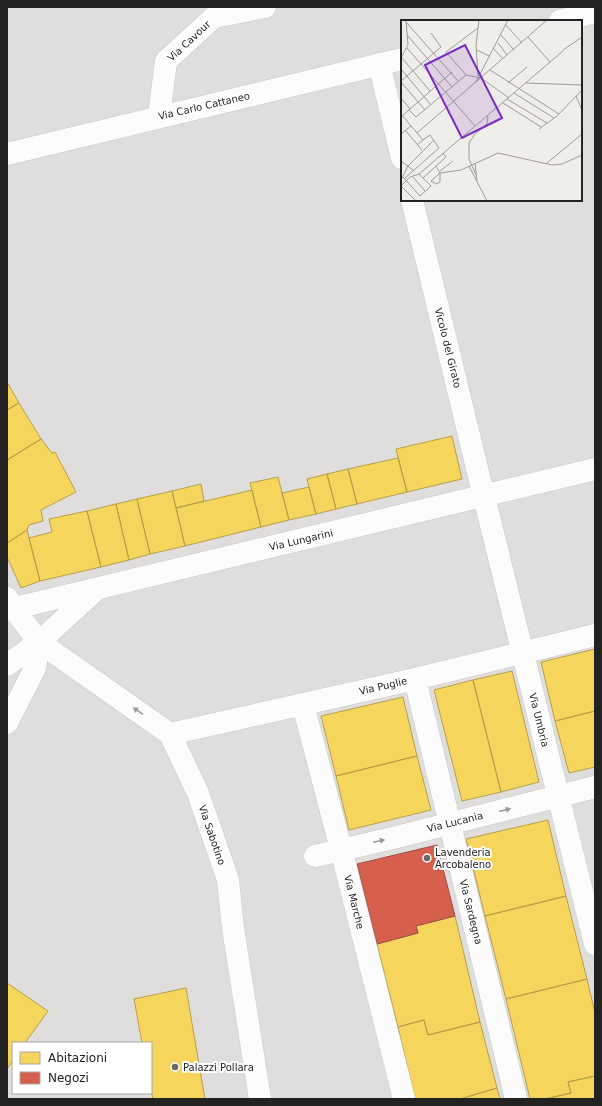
<svg xmlns="http://www.w3.org/2000/svg" width="602" height="1106" font-family="'DejaVu Sans',sans-serif">
	<style>
		.residential { fill: #dfdedc; fill-rule: evenodd }
		.homes { fill: #f6d55c; stroke: #b69f4b }
		.shops { fill: #d6604d; stroke: #a04d40 }
		.lines { fill: none; stroke-linecap: round; stroke-linejoin: round }
		.minor-casing { stroke: #c9c8c7; stroke-width: 23 }
		.minor { stroke: #fdfcfc; stroke-width: 22 }
		.oneway { fill: #9a9a9a }
		.poi-dot { fill: #6a6968; stroke: #fff; stroke-width: 1.5 }
		.labels { text-anchor: middle; dominant-baseline: central; stroke-width: 4; stroke-linejoin: round; paint-order: stroke }
		.street-label { font-size: 10px; fill: #222; stroke: #fff }
		.poi-label { font-size: 10px; fill: #222; stroke: #fff; text-anchor: start }
		.inset-road { fill: none; stroke: #9e9c9b; stroke-width: 1 }
		.view { fill: #7b2cbf; fill-opacity: 0.15; stroke: #7b2cbf; stroke-width: 2 }
		.inset-edge { fill: none; stroke: #222; stroke-width: 2 }
	</style>
	<rect width="100%" height="100%" fill="#f0eeeb"/>
	<path class="residential" d="M7,7H595V1099H7ZM402,21H581V200H402ZM13,1043H151V1093H13Z"/>
	<path class="homes" d="M7,382L19,403L7,410Z
		M19,403L41,439L7,460V410Z
		M452,436L462,479L407,492L396,449Z
		M41,439L52,453L55,452L76,492L41,510L43,521L29,525L27,530L7,543V460Z
		M398,458L407,492L357,504L348,469Z
		M348,469L357,504L336,509L327,474Z
		M327,474L336,509L316,514L307,479Z
		M278,477L289,520L261,527L250,483Z
		M201,484L204,501L176,508L172,491Z
		M309,487L316,514L289,520L282,493Z
		M252,490L261,527L185,546L176,508Z
		M172,491L185,546L150,554L137,499Z
		M137,499L150,554L129,560L116,504Z
		M116,504L129,560L101,567L87,511Z
		M87,511L101,567L40,581L29,538L52,532L49,519Z
		M27,530L40,581L21,588L7,557V543Z
		M595,649V711L555,721L541,662Z
		M512,671L539,782L501,792L473,680Z
		M473,680L501,792L462,801L434,690Z
		M403,697L417,756L336,776L321,716Z
		M595,711V767L569,773L555,721Z
		M417,756L431,810L349,830L336,776Z
		M548,820L566,896L485,916L466,839Z
		M566,896L587,979L506,999L485,916Z
		M455,916L480,1022L428,1035L424,1020L398,1027L377,944L418,933L416,926Z
		M587,979L595,1013V1076L568,1082L571,1093L545,1099H530L506,999Z
		M7,983L48,1011L25,1043H13V1060L7,1069Z
		M186,988L205,1099H153L151,1090V1043H142L134,999Z
		M424,1020L428,1035L480,1022L497,1088L460,1099H415L398,1027Z
		M595,1076V1099H545L571,1093L568,1082Z
		M497,1088L500,1099H460Z"/>
	<path class="shops" d="M437,845L455,916L416,926L418,933L377,944L357,864Z"/>
	<g class="lines">
		<defs>
			<path id="minor" d="M560,21L595,12
				M379,64L402,158
				M159,116L166,61L214,17L265,7
				M7,154L402,59
				M412,200L484,497L595,944
				M7,598L13,608L39,642L170,734L198,793L228,880L233,928L260,1099
				M7,610L595,469
				M7,665L39,642L97,589
				M415,679L516,1099
				M303,705L341,849L404,1099
				M7,723L35,668L39,642
				M170,734L415,679L595,635
				M315,856L393,838L595,787"/>
		</defs>
		<use href="#minor" class="minor-casing"/>
		<use href="#minor" class="minor"/>
	</g>
	<defs><path id="oneway-solid" d="M-6-.8H1V-3.2L6.5 0L1 3.2V.8H-6Z"/></defs>
	<g class="oneway">
		<use href="#oneway-solid" transform="translate(138 711) rotate(-145)"/>
		<use href="#oneway-solid" transform="translate(505 810) rotate(-14)"/>
		<use href="#oneway-solid" transform="translate(379 841) rotate(-12)"/>
	</g>
	<g class="poi-dot">
		<circle cx="427" cy="858" r="4"/>
		<circle cx="175" cy="1067" r="4"/>
	</g>
	<g class="labels">
		<g class="street-label">
			<text transform="translate(189 41) rotate(-43)">Via Cavour</text>
			<text transform="translate(204 106) rotate(-13)">Via Carlo Cattaneo</text>
			<text transform="translate(448 348) rotate(76)">Vicolo del Girato</text>
			<text transform="translate(301 540) rotate(-13)">Via Lungarini</text>
			<text transform="translate(383 686) rotate(-13)">Via Puglie</text>
			<text transform="translate(539 720) rotate(76)">Via Umbria</text>
			<text transform="translate(455 822) rotate(-14)">Via Lucania</text>
			<text transform="translate(212 835) rotate(71)">Via Sabotino</text>
			<text transform="translate(354 902) rotate(76)">Via Marche</text>
			<text transform="translate(471 912) rotate(76)">Via Sardegna</text>
		</g>
		<g class="poi-label">
			<text x="435" y="852">Lavenderia<tspan x="435" dy="12">Arcobaleno</tspan></text>
			<text x="183" y="1067">Palazzi Pollara</text>
		</g>
	</g>
	<g transform="translate(401 20)">
		<rect width="181" height="181" fill="#f0eeeb"/>
		<path class="inset-road" d="M5,2L57,61M104,4L121,23M77,8L45,32L65,55L80,58L108,78M99,14L113,30M6,15L51,67M127,17L149,42M97,23L106,35M6,28L74,106M92,28L102,39M76,30L88,36M162,30L181,17M0,38L7,25L5,0M1,38L29,71M0,49L30,85M89,50L158,94M77,56L75,25L78,0M0,61L40,27L30,13M0,62L24,90M75,62L107,0M107,63L126,47M125,63L181,65M113,73L153,98M175,76L181,90M0,78L9,89M106,79L146,103M102,83L140,107M8,90L15,97L65,55M0,94L22,120L16,125M0,97L51,52M138,109L156,96L181,70M4,110L21,130M16,113L146,0M0,114L10,106M0,141L12,150M74,143L76,161M146,143L181,114M35,146L39,153L60,150L97,133L151,145L161,144L181,135M68,146L86,181M39,151L52,141M39,153V162L35,164L30,161ZM75,155L68,139V123L74,114L86,104L87,96M2,157L19,176L30,166L18,154M12,157L24,171M4,158L38,128L29,115L22,120M22,158L45,137L42,133M0,160L7,146L33,120M0,166L9,157L18,154L162,31M0,166L15,181"/>
		<path class="view" d="M64,25L101,98L61,118L24,45Z"/>
		<rect width="181" height="181" class="inset-edge"/>
	</g>
	<rect width="602" height="1106" fill="none" stroke="#222222" stroke-width="16"/>
	<rect x="12" y="1042" width="140" height="52" fill="#ffffff" stroke="#a7a7a7"/>
	<rect x="20" y="1052" width="20" height="12" fill="#f6d55c" stroke="#a7a7a7"/>
	<text x="48" y="1062" font-size="12" fill="#222222">Abitazioni</text>
	<rect x="20" y="1072" width="20" height="12" fill="#d6604d" stroke="#a7a7a7"/>
	<text x="48" y="1082" font-size="12" fill="#222222">Negozi</text>
</svg>
